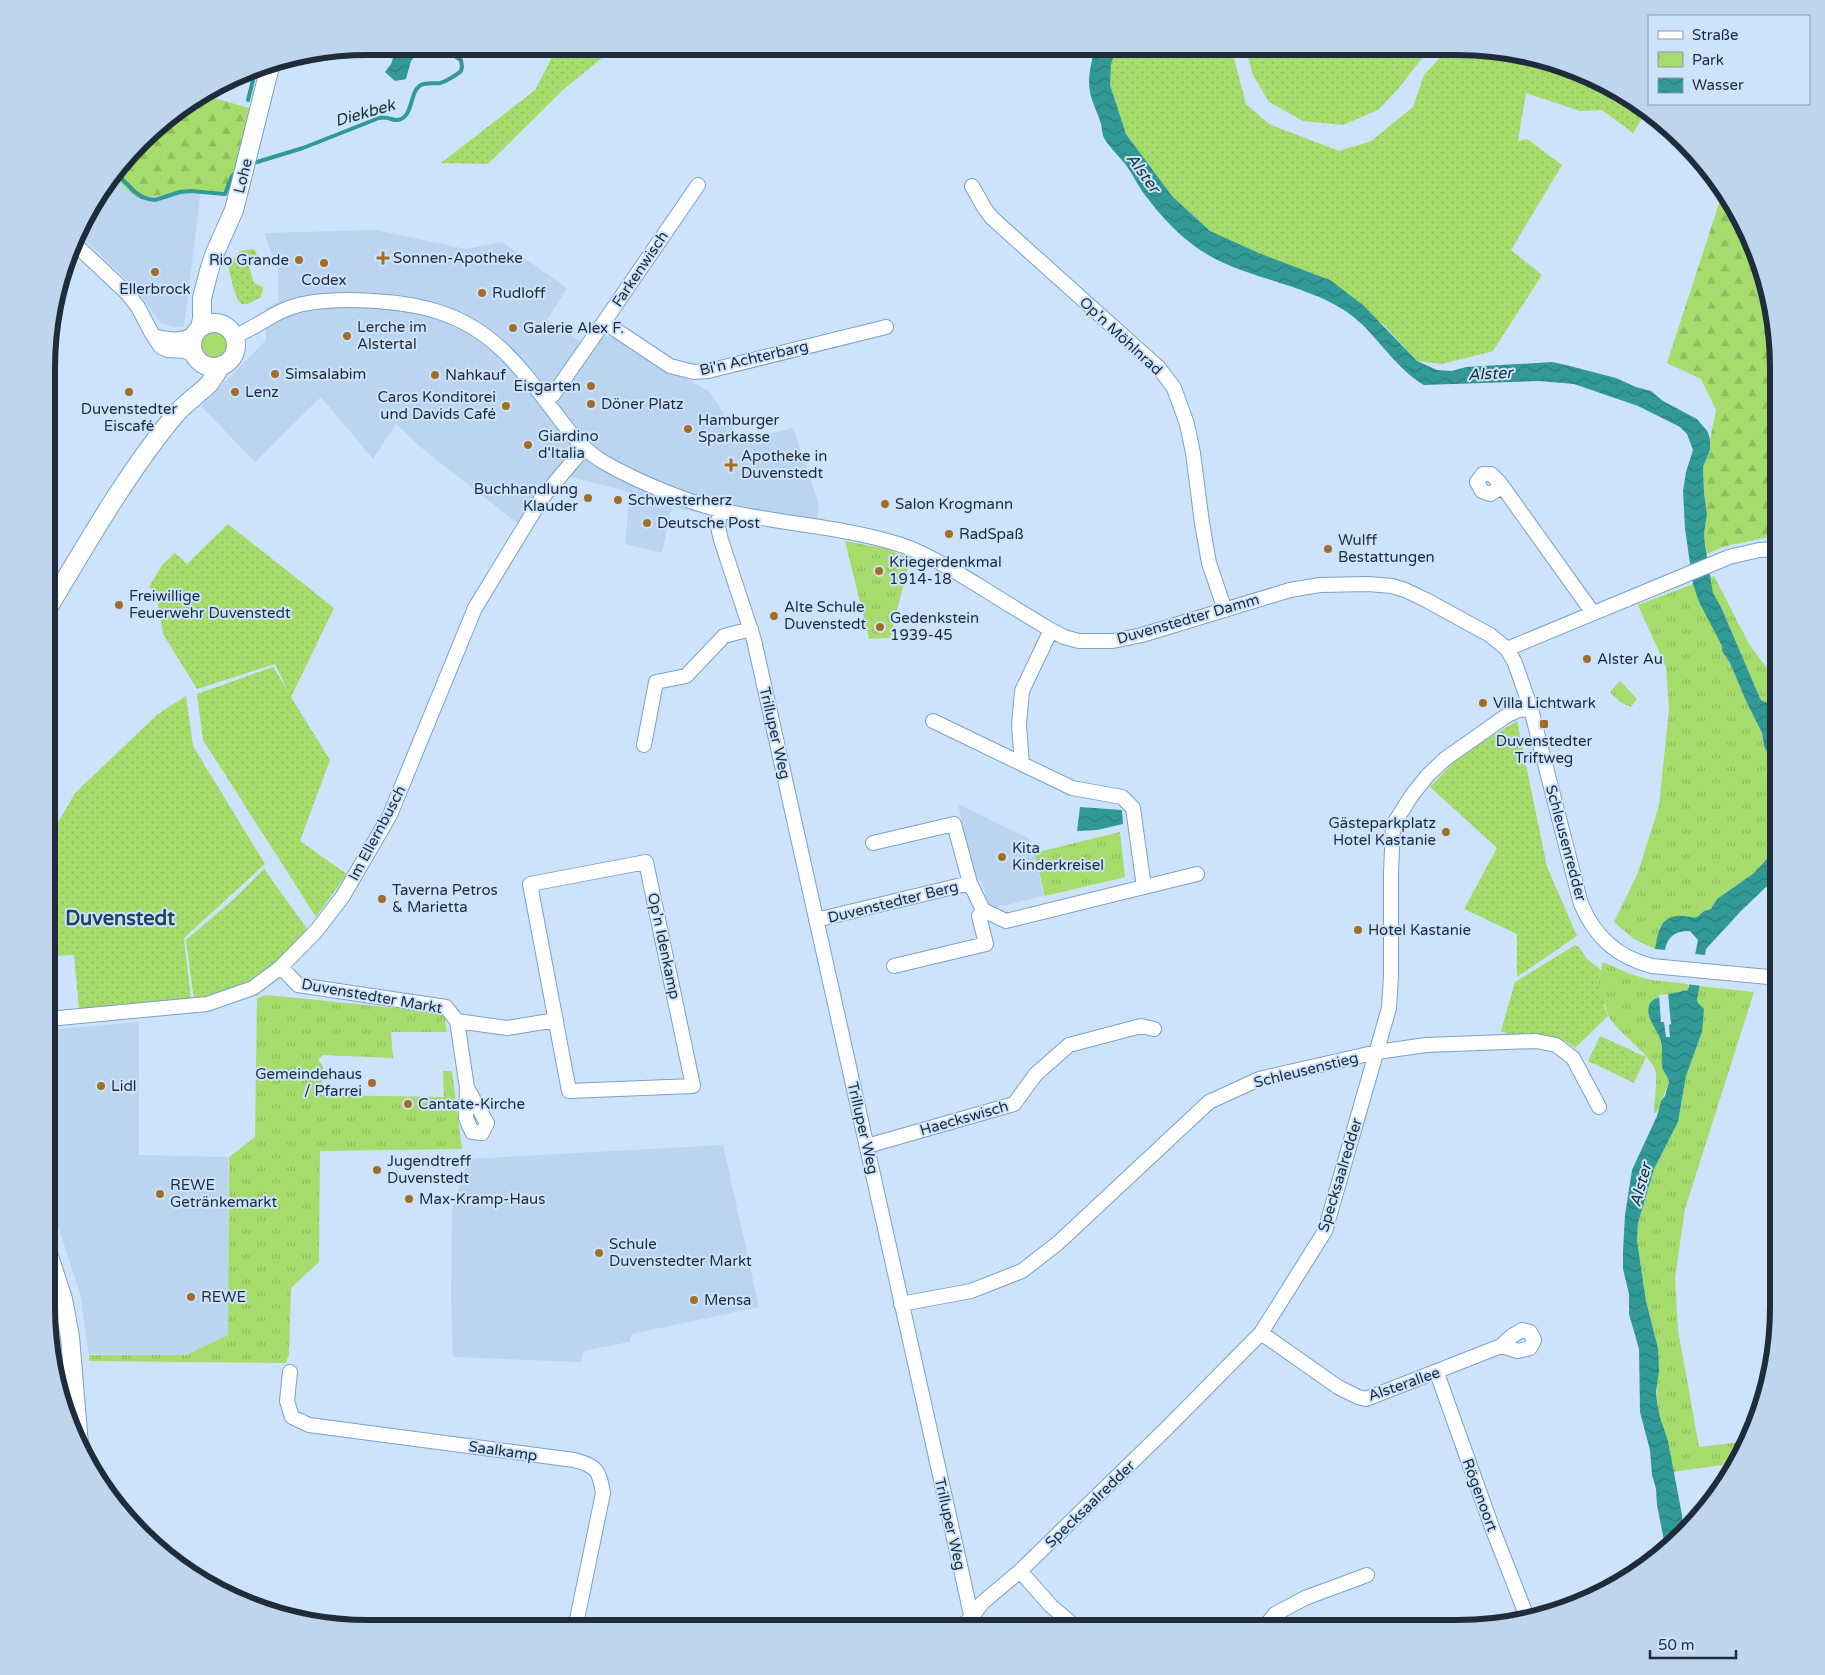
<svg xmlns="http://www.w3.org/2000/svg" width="1825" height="1675" font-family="'Varela Round',sans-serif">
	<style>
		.built { fill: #bbd4f0 }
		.grass { fill: url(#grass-dots) }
		.forest { fill: url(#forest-firs) }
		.park { fill: url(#park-tufts) }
		.garden { fill: #a5dc6c }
		.water { fill: url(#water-waves) }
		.pier { fill: #cde3fc }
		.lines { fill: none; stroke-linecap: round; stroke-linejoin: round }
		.stream { stroke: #329a96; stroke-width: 4 }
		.minor-casing { stroke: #7ca0c6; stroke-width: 16 }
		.major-casing { stroke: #7ca0c6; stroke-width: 20 }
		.minor { stroke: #fff; stroke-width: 14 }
		.major { stroke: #fff; stroke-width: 18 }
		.poi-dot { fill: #a26e26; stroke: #cde3fc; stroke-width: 2 }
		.labels { text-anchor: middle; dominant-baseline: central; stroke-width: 4; stroke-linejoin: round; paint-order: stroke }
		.street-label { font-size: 15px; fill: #1e2c3c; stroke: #cde3fc }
		.poi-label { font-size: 15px; fill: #1e2c3c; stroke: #cde3fc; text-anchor: start }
		.water-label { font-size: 16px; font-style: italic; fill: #133231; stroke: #cde3fc }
		.district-label { font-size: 20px; font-weight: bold; fill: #204162; stroke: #cde3fc }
		.rim { fill: none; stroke: #1e2c3c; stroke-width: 6 }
	</style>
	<defs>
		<pattern id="grass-dots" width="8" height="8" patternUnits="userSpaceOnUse" patternTransform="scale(1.25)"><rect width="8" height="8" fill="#a5dc6c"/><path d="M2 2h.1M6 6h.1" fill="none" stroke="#8ebd5e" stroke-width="1.8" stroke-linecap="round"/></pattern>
		<pattern id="forest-firs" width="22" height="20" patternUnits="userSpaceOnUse" patternTransform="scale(1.25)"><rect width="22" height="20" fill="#a5dc6c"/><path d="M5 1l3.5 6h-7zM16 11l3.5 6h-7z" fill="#8ebd5e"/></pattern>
		<pattern id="park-tufts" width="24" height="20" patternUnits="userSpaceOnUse" patternTransform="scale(1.25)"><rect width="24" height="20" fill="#a5dc6c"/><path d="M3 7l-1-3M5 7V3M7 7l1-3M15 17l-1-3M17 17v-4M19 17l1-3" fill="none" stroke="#8ebd5e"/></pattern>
		<pattern id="water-waves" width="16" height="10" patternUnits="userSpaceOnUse" patternTransform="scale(1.25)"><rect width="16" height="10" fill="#329a96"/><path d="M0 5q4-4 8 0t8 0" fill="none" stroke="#2a7e7c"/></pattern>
	</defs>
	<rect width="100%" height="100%" fill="#cde3fc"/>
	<path class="built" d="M114,177L137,198L201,190L184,327H173L160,323L138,291L80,235L89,207Z
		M376,230L466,249L502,242L567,288L547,320L580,341L610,336L710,392L741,441L793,428L819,504L816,533L734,520L672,507L662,553L625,544L630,492L556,473L517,523L419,446L396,424L373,459L321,397L255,462L201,406L266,340V308L278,302V271L264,233Z
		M958,804L1030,839L1044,896L989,909L982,882L974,876Z
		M139,1022V1155L228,1157V1335L186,1355L89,1354L80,1294L59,1229L47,1201L48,1030Z
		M723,1145L759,1307L632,1334L629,1342L583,1351L581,1362L453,1357L451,1297L452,1210L468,1159Z"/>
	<path class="grass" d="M558,46H617L565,88L488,164L441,163L535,90Z
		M1116,47H1231L1246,104L1269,124L1339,151L1371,141L1413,107L1424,75L1450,47H1478L1600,80L1645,114L1633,133L1602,110L1580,111L1526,93L1518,141L1527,139L1562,165L1511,250L1542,275L1493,351L1442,364L1417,361L1383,324L1261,254L1210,231L1172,196L1126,134L1110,85L1111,65Z
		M1245,47H1431L1398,89L1378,110L1343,125L1303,121L1269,102L1253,75Z
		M253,249L255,250L257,255L251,256L248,255L246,257L254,283L263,287L261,297C257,299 247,306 242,304C235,301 230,273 228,265L240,251Z
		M228,524L334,608L291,697L330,760L300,841L347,874L316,917L203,740L197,694L273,667L288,691L275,664L197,689L163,634L156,592L149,587L162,565L175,553L187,564Z
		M186,696L193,746L265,864L184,938L191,999L79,1009L74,955L48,956V840L75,793L158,714Z
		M1517,721L1547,867L1577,936L1517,977V934L1464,909L1497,848L1430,787L1462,754Z
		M264,869L308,930L292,950L257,982L194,1001L186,940L235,898Z
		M1575,945L1579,947L1587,959L1602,971L1598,981L1606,999L1604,1006L1608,1016L1575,1048L1565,1041L1552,1038L1508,1034L1501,1031L1515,982Z
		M1600,1036L1646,1057L1634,1083L1588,1061Z"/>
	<path class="forest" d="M207,96L266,113L247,193L201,190L137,198L114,177L156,126Z
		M1722,194L1754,245L1778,347V535L1726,546L1706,554L1704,534L1707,514L1704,493L1703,467L1710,450V440L1716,410L1701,379L1667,363Z"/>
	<path class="park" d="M845,541L887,549L910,559L890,638L869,639Z
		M1714,576L1749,644L1778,683V720C1776,715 1774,707 1769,704C1764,700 1762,702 1759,696L1721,607C1713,598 1711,589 1710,577Z
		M1693,584L1699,602L1722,646V651L1730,663L1746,701L1762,733L1764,746L1778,775V847L1754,873L1717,899L1711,909L1704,911L1697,917H1688L1660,926L1655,949L1634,939L1614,922L1637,875L1659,806L1669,709L1666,667L1638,605Z
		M1620,681L1637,699L1631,707L1620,702L1610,692Z
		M1120,832L1125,877L1045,896L1034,853Z
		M1603,962L1630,974L1651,980L1688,984V990L1658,997L1650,1018L1660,1039L1662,1049V1066L1669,1082L1657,1112L1654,1113C1654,1102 1658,1078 1655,1070C1646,1046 1599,1024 1606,999C1594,984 1600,979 1603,962Z
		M1699,986L1754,992L1685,1209L1675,1278L1678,1330L1699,1447L1749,1441L1746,1449L1735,1463L1673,1472L1668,1441L1660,1417L1657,1402L1658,1348L1646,1301L1637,1241L1638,1223L1654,1169L1678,1122L1686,1076L1702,1032L1697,1000Z
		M267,995L444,1013L447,1032H391L393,1058L323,1055L318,1060L323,1066L321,1095L444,1097L443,1071H452L462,1149L320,1151L319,1262L291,1288L289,1354L286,1363L89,1361V1355H186L228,1335L229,1157L255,1137L257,998Z"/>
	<path class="garden" d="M201 345a13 13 0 1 1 26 0a13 13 0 1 1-26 0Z"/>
	<path class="water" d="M397,46H424L411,61L406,79L395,81L385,72L391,64Z
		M1095,47H1116L1111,65L1110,85L1126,134L1172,196L1210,231L1261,254L1330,280L1363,305L1417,361L1437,370L1452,371L1466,367L1552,362L1566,365L1616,378L1636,387L1651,391L1663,401L1697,419L1708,432L1710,440V450L1703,467L1704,493L1707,514L1704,534L1705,545L1713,593L1721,607L1759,696L1761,700C1765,702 1768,702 1771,705C1783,719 1778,757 1778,775L1764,746L1762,733L1746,701L1730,663L1722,651V646L1699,602L1693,584L1685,529L1683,491L1686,472L1693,450L1687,434L1680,427L1638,406L1574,384L1539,381L1424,385C1393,367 1376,332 1347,312C1305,284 1253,280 1210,256C1183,241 1160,216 1142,191C1136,182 1132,173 1126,165C1119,156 1110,148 1104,138C1102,134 1102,129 1101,124C1098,113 1092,103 1090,92C1087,77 1092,61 1095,47Z
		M1080,807L1122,810L1123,824L1097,830L1077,831Z
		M1778,847V878L1765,888L1741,911L1706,949L1697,1000L1698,1003L1704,1009L1702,1032L1686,1076L1678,1122L1654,1169L1638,1223L1637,1241L1646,1301L1658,1348L1659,1371L1656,1392L1657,1402L1660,1417L1668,1441L1682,1515L1683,1531L1666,1551L1657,1505L1656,1489L1652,1475L1650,1450L1640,1412L1639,1349L1629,1314V1294L1623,1269V1251L1625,1215L1632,1170L1657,1116L1661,1101L1665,1096L1669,1082C1668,1076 1662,1071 1662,1065C1661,1057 1663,1050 1661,1042C1658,1029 1642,1015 1651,1002C1656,996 1679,992 1688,990L1698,940L1690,931C1675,931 1668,936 1665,950L1655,949C1658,934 1659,918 1677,916C1684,915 1690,918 1697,917L1704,911L1711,909L1717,899L1754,873Z"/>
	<path class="pier" d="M1693,954L1707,955L1702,986L1686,984Z
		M1668,994L1671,1024L1669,1025L1670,1037H1666L1664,1022H1661L1659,995Z"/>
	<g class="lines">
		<path class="stream" d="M248,100L256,68
			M257,162L303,148L379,118C389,116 392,121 398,120C414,117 409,91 421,85C427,82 434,84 440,83C445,82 458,74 461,71L462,67L461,60L449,52L447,46
			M117,174L135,192L142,197L149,199L155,200L180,192L191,191L225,194L232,176L237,171"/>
		<defs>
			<path id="minor" d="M972,186L985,209L992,218L1159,368L1174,388L1187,424L1193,453L1202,523L1209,563L1225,610
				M76,245L128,294L138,307L151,332L161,347L168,350L185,351L194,355
				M604,322L670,366L694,372L708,371L886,327
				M154,336C167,340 182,342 194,334
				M234,336C255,329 272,313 292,307C330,295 402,300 439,312C495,330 522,370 556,414C570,433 584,451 605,463C637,481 684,501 720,510C779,524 841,526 898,544C926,553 951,569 976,584C1001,600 1026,615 1051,630L1064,637L1079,641H1113L1142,635L1290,590L1320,585L1368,584L1392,586L1405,590L1426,600L1490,635L1507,649L1515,663L1531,709L1581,904C1595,937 1617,957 1652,966L1779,978
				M546,401L553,395L604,322L698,185
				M1500,483L1498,489L1490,494L1482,491L1477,482L1483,474H1491L1500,483L1593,613
				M720,510L718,527L721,540L754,640L974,1628
				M1507,649L1729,557L1759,550L1778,549
				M933,721L1072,788L1122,797L1133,808L1144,887L1197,874
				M644,745L656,682L686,676L724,636L751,629
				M1022,764L1019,725L1022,691L1051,630
				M873,843L954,824L970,883L983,910L1006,921L1144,887
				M646,862L693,1086L569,1091L530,884Z
				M816,920L970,883
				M894,966L986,944L979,916L983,910
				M281,967L298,985L446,1007L457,1021L467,1088L466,1118L472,1132L482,1133L487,1123L467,1088
				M48,1019L207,1004L253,988L281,967L317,930L343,896L390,815L475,608L542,498L584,448
				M457,1021L507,1028L556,1020
				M867,1146L1014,1104L1036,1074L1069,1045L1141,1026L1154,1029
				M901,1304L971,1291L1022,1271L1058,1243L1209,1102L1259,1079L1377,1052L1426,1045L1536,1041L1556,1045L1573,1058L1599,1107
				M1261,1333L1338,1387L1358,1397L1366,1399L1501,1346L1518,1351L1530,1348L1534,1340L1530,1332L1522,1330L1512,1336L1501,1346
				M290,1372L287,1401L292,1417L309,1425L574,1460C597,1466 599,1470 603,1493L575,1629
				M1437,1373L1493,1530L1527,1617
				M1020,1571L1051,1606L1077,1628
				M957,1628L961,1627L971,1618L982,1603L1020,1571L1167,1428L1261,1333L1325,1231L1389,1008L1391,976V873L1393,825L1412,795L1428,775L1445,759L1506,716L1518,710L1531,709
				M1264,1628L1275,1614L1305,1598L1367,1575"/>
			<path id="major" d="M192 345a22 22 0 1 1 44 0a22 22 0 1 1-44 0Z
				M200,327L202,319V298L209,271L214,255L234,210L271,62
				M48,608C88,542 126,474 175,415C185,403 199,394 209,384C214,378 217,371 222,365
				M47,1250L63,1299L70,1337L79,1444"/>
		</defs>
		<use href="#minor" class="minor-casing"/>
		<use href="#major" class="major-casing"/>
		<use href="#minor" class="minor"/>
		<use href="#major" class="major"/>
	</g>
	<g class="poi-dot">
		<path d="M380.5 250.5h5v5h5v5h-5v5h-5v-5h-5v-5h5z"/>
		<circle cx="299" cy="260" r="5"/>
		<circle cx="324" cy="263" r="5"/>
		<circle cx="155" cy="272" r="5"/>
		<circle cx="482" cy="293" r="5"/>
		<circle cx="513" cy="328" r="5"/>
		<circle cx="347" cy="336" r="5"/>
		<circle cx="275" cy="374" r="5"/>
		<circle cx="435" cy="375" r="5"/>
		<circle cx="591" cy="386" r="5"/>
		<circle cx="129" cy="392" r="5"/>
		<circle cx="235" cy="392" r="5"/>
		<circle cx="591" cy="404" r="5"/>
		<circle cx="506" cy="406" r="5"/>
		<circle cx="688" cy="429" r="5"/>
		<circle cx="528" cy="445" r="5"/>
		<path d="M728.5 457.5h5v5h5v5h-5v5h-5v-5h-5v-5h5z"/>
		<circle cx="588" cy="498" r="5"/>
		<circle cx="618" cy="500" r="5"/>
		<circle cx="885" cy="504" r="5"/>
		<circle cx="647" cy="523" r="5"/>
		<circle cx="949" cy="534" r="5"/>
		<circle cx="1328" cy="549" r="5"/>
		<circle cx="879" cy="571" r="5"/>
		<circle cx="119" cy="605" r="5"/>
		<circle cx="774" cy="616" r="5"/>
		<circle cx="880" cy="627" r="5"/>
		<circle cx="1587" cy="659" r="5"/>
		<circle cx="1483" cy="703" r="5"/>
		<rect x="1539" y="719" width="10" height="10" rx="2.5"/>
		<circle cx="1446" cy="832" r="5"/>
		<circle cx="1002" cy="857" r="5"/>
		<circle cx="382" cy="899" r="5"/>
		<circle cx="1358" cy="930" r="5"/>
		<circle cx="372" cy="1083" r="5"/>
		<circle cx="101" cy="1086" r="5"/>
		<circle cx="408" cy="1104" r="5"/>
		<circle cx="377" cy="1170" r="5"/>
		<circle cx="160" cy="1194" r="5"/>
		<circle cx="409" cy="1199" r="5"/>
		<circle cx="599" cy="1253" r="5"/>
		<circle cx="191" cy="1297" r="5"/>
		<circle cx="694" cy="1300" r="5"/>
	</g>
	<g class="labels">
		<g class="street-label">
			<text transform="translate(243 176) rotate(-76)">Lohe</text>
			<text transform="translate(640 269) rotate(-56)">Farkenwisch</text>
			<text transform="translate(1121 336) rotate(43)">Op'n Möhlnrad</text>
			<text transform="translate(754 358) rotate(-13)">Bi'n Achterbarg</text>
			<text transform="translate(1188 619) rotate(-16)">Duvenstedter Damm</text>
			<text transform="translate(775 733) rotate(77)">Trilluper Weg</text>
			<text transform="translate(377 833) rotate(-62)">Im Ellernbusch</text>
			<text transform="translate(1566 843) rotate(75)">Schleusenredder</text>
			<text transform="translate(893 902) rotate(-14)">Duvenstedter Berg</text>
			<text transform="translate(664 946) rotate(78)">Op'n Idenkamp</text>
			<text transform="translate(372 996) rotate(10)">Duvenstedter Markt</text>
			<text transform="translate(1306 1070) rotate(-14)">Schleusenstieg</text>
			<text transform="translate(964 1118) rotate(-16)">Haeckswisch</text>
			<text transform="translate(863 1128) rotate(77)">Trilluper Weg</text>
			<text transform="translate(1340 1175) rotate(-73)">Specksaalredder</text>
			<text transform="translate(1404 1384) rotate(-19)">Alsterallee</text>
			<text transform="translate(503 1451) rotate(8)">Saalkamp</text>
			<text transform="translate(1480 1495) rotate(70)">Rögenoort</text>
			<text transform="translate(1090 1504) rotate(-44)">Specksaalredder</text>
			<text transform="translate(950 1524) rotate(77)">Trilluper Weg</text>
		</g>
		<g class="poi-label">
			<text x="393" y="258">Sonnen-Apotheke</text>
			<text x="289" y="260" text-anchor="end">Rio Grande</text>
			<text x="324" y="280" text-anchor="middle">Codex</text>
			<text x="155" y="289" text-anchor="middle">Ellerbrock</text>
			<text x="492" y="293">Rudloff</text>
			<text x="357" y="327">Lerche im<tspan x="357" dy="17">Alstertal</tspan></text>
			<text x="523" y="328">Galerie Alex F.</text>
			<text x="285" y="374">Simsalabim</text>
			<text x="445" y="375">Nahkauf</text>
			<text x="581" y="386" text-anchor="end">Eisgarten</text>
			<text x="245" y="392">Lenz</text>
			<text x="496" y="397" text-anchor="end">Caros Konditorei<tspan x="496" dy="17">und Davids Café</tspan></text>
			<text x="601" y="404">Döner Platz</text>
			<text x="129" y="409" text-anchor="middle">Duvenstedter<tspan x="129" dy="17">Eiscafé</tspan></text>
			<text x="698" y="420">Hamburger<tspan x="698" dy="17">Sparkasse</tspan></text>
			<text x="538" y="436">Giardino<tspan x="538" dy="17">d'Italia</tspan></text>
			<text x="741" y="456">Apotheke in<tspan x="741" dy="17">Duvenstedt</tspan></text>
			<text x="578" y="489" text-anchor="end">Buchhandlung<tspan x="578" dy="17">Klauder</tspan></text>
			<text x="628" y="500">Schwesterherz</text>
			<text x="895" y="504">Salon Krogmann</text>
			<text x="657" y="523">Deutsche Post</text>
			<text x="959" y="534">RadSpaß</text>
			<text x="1338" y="540">Wulff<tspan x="1338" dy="17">Bestattungen</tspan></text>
			<text x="889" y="562">Kriegerdenkmal<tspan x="889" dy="17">1914-18</tspan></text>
			<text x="129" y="596">Freiwillige<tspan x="129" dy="17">Feuerwehr Duvenstedt</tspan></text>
			<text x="784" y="607">Alte Schule<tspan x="784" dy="17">Duvenstedt</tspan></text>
			<text x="890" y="618">Gedenkstein<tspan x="890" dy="17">1939-45</tspan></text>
			<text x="1597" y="659">Alster Au</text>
			<text x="1493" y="703">Villa Lichtwark</text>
			<text x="1544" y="741" text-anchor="middle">Duvenstedter<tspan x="1544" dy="17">Triftweg</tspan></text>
			<text x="1436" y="823" text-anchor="end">Gästeparkplatz<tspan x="1436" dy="17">Hotel Kastanie</tspan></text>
			<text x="1012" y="848">Kita<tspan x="1012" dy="17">Kinderkreisel</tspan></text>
			<text x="392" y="890">Taverna Petros<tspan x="392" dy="17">&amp; Marietta</tspan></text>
			<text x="1368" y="930">Hotel Kastanie</text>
			<text x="362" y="1074" text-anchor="end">Gemeindehaus<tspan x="362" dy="17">/ Pfarrei</tspan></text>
			<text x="111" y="1086">Lidl</text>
			<text x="418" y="1104">Cantate-Kirche</text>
			<text x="387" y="1161">Jugendtreff<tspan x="387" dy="17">Duvenstedt</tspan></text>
			<text x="170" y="1185">REWE<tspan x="170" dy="17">Getränkemarkt</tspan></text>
			<text x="419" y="1199">Max-Kramp-Haus</text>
			<text x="609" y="1244">Schule<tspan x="609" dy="17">Duvenstedter Markt</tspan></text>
			<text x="201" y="1297">REWE</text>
			<text x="704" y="1300">Mensa</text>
		</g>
		<g class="water-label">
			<text transform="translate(365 113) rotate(-16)">Diekbek</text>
			<text transform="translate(1143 173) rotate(54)">Alster</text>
			<text transform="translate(1490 374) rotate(-3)">Alster</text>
			<text transform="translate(1641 1185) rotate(-75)">Alster</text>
		</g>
		<g class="district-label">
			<text x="120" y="919">Duvenstedt</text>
		</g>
	</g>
	<path d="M0 0H1825V1675H0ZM368 55H1457A313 313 0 0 1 1770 368V1307A313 313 0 0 1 1457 1620H368A313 313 0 0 1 55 1307V368A313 313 0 0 1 368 55Z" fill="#bfd4ed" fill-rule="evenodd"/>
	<path class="rim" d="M368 55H1457A313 313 0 0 1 1770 368V1307A313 313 0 0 1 1457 1620H368A313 313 0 0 1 55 1307V368A313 313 0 0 1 368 55Z"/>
	<rect x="1648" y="15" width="162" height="90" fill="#cde3fc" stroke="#879aaf"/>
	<rect x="1658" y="31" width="25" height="8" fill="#ffffff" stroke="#879aaf"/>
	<text x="1692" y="40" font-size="15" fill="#1e2c3c">Straße</text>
	<rect x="1658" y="52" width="25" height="15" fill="url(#park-tufts)" stroke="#879aaf"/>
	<text x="1692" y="65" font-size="15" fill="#1e2c3c">Park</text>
	<rect x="1658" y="78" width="25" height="15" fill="url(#water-waves)" stroke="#879aaf"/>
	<text x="1692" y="90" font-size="15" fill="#1e2c3c">Wasser</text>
	<path d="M1650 1650v8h86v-8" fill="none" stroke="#1e2c3c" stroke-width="2.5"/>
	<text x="1658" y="1650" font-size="15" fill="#1e2c3c" stroke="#cde3fc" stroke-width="4" paint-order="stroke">50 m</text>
</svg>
